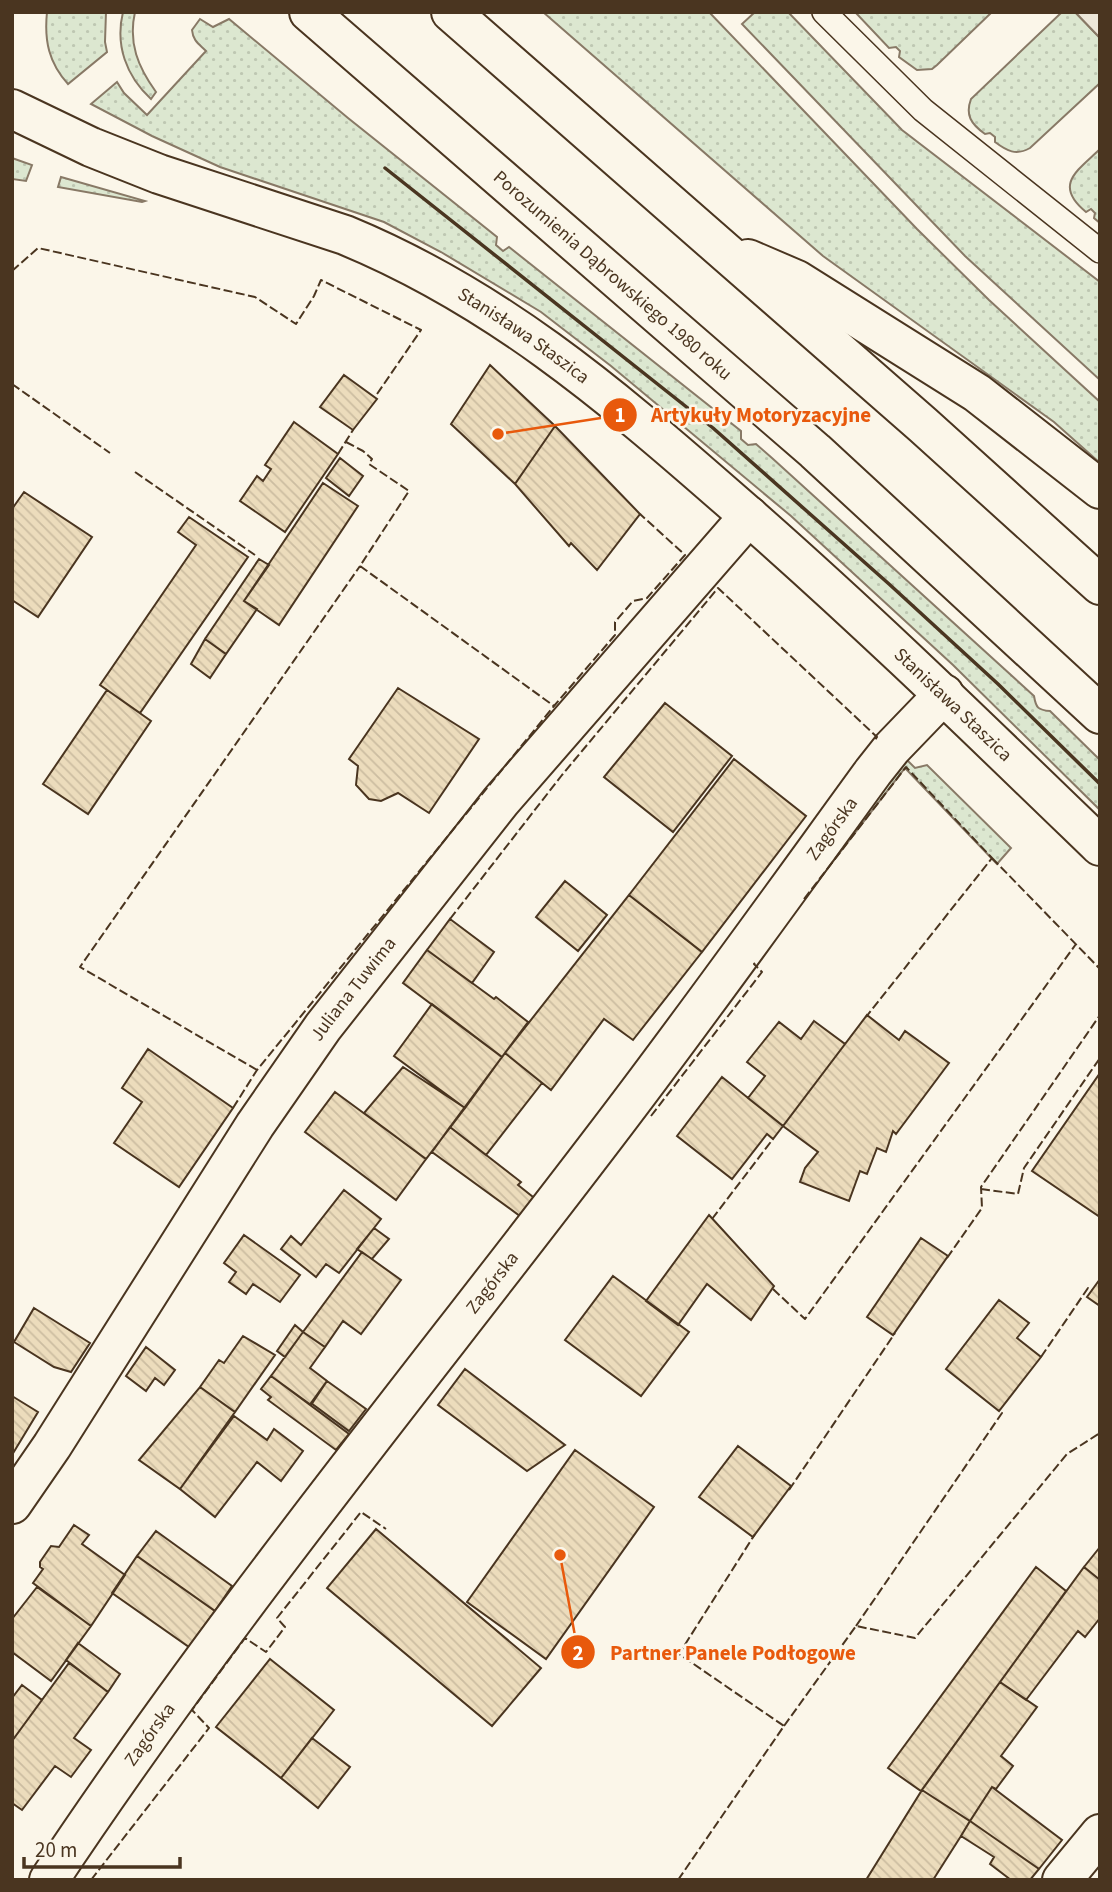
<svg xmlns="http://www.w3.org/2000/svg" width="1112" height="1892" font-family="'Source Sans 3',sans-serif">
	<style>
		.grass { fill: url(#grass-dots); stroke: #887966; stroke-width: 2 }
		.parking { fill: #ede7d9; stroke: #887966; stroke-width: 2 }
		.building { fill: url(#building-back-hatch); stroke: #4a3520; stroke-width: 2 }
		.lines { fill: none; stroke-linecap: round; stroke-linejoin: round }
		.service-casing { stroke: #4a3520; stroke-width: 26 }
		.minor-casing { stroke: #4a3520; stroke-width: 42 }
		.tertiary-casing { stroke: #4a3520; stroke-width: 42 }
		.primary-casing { stroke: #4a3520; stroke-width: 42 }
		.service { stroke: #fbf6e9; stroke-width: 23 }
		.minor { stroke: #fbf6e9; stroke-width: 38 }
		.tertiary { stroke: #fbf6e9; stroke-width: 38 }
		.primary { stroke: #fbf6e9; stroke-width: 38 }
		.fence { stroke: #4a3520; stroke-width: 2; stroke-dasharray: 9 3.5; stroke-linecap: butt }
		.wall { stroke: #4a3520; stroke-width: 3.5 }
		.labels { text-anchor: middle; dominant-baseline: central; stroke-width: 5; stroke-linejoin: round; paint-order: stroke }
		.street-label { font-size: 19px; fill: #4a3520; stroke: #fbf6e9 }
		.leader { fill: none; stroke: #e8590c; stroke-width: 2.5 }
		.callout-dot { fill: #e8590c; stroke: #fbf6e9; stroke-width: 2.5 }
		.mark-label { font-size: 21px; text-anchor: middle; font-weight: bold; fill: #fff }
		.callout-label { font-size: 21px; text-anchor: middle; font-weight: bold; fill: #e8590c; stroke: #fbf6e9; stroke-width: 5; stroke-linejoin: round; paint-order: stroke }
	</style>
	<defs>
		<pattern id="grass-dots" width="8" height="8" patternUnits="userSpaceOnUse" patternTransform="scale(1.75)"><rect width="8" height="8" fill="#dce7d0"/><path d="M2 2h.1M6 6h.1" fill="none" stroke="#bec7b2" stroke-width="1.8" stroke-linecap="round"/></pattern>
		<pattern id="building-back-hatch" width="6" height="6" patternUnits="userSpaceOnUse" patternTransform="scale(1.75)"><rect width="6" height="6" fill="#ecdcbc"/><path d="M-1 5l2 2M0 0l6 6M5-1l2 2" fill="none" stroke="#ccbda1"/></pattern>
	</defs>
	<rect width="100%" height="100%" fill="#fbf6e9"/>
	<path class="grass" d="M47,12H106L105,42L107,52L68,84C49,63 44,41 47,12Z
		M123,12H135C128,43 138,67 156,92L151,99C126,76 115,45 123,12Z
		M543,12H709L917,229L989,300L1100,402V463L1054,422L823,256Z
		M755,12H788L902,130L1100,282V380L965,256L742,24Z
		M855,12H992L937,65L932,69L917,70L899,57L900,51L896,47L889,48Z
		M1062,12H1075L1100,38V83L1030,148C1016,156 1007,151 995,142V137L990,133L985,134C971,124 965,115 971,99Z
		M200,19L213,27L229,19L348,118L497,237L496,245L503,251L509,247L741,431V439L748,445L756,444L772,458L1034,696C1036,708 1038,710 1050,711L1100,760V810L953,665L791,516L611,366L541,312L441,252L384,222L220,167L152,136L91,104L117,82L124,93L147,115L206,51C199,44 193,41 192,30Z
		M1100,149V223L1094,218L1095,213L1091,209L1086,212C1053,185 1077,171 1100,149Z
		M12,158L32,165L26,181L12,179Z
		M61,177L145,201L142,202L58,187Z
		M904,757L915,768L927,765L1011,848L997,864L905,768L754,964Z"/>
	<path class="parking" d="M1075,12H1100V38Z"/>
	<path class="building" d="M490,365L555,426L515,484L451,424Z
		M344,375L377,399L353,430L320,407Z
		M294,422L338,454L285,532L240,501L257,476L263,481L271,469L265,465Z
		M555,426L640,514L597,570L571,543L569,546L515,484Z
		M340,458L363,476L349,496L326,478Z
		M323,483L358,506L279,625L244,601Z
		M24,492L92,537L38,617L12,600V509Z
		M189,517L248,557L140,713L100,685L196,545L178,532Z
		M259,559L269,565L244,601L257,609L226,654L205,639Z
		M205,639L226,654L210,678L191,664Z
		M398,688L479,739L429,813L398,793L381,801L369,799L356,785L358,766L349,759Z
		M107,690L151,721L88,814L43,784Z
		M665,703L732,756L673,832L604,777Z
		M734,759L806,816L702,952L629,895Z
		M565,881L607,915L578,951L536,917Z
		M629,895L702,952L633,1040L604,1019L551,1090L505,1053Z
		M450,919L494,952L472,983L427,950Z
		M427,950L494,999L496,997L528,1022L502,1057L403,983Z
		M432,1004L502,1057L465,1108L394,1056Z
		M867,1015L899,1040L905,1031L949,1063L896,1134L893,1131L886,1152L877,1148L867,1174L860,1171L849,1201L800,1182L805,1168L818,1152L783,1126Z
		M814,1021L845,1044L783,1126L748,1098L765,1076L747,1062L779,1022L801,1039Z
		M148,1049L233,1108L179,1187L114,1143L142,1102L122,1088Z
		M505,1053L542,1083L486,1155L450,1127Z
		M403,1067L465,1108L426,1159L364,1113Z
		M1100,1073V1217L1032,1171Z
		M722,1077L783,1126L773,1139L767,1134L732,1179L677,1136Z
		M335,1092L426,1159L396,1200L305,1132Z
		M450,1127L521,1182L518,1185L538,1201L524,1219L432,1152Z
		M344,1190L381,1219L339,1273L326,1264L316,1277L281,1249L291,1236L301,1245Z
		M709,1215L774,1286L751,1320L707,1284L678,1325L646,1301Z
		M374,1228L389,1239L372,1259L357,1249Z
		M244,1235L300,1275L280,1302L253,1284L246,1294L229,1282L236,1272L224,1263Z
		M921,1238L948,1256L893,1335L867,1317Z
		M362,1252L401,1280L361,1334L343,1321L325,1347L303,1332Z
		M613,1276L689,1332L641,1396L565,1340Z
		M1100,1279V1306L1087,1297Z
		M999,1300L1029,1323L1017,1338L1041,1357L999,1411L946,1369Z
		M34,1308L90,1343L71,1372L54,1367L14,1342Z
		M295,1325L303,1332L285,1357L277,1351Z
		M303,1332L325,1347L310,1368L327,1381L311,1405L271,1376Z
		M243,1336L275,1355L235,1412L200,1387L219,1360L224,1363Z
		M146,1347L175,1370L164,1385L155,1378L146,1391L126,1376Z
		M465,1369L565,1445L527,1471L438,1405Z
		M271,1376L349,1434L336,1450L268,1400L271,1397L261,1389Z
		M327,1381L366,1409L349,1431L311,1403Z
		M200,1387L235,1412L180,1489L139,1460Z
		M12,1396L38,1412L12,1455Z
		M234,1416L267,1440L274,1429L303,1451L281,1481L257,1462L215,1517L180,1489Z
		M738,1446L791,1486L753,1537L699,1497Z
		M575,1450L654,1507L546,1659L467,1602Z
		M74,1525L89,1535L82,1544L125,1575L91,1626L33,1583L43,1569L40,1567V1562L51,1546L59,1547Z
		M376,1529L541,1668L492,1726L327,1588Z
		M156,1531L232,1586L215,1611L137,1556Z
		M1100,1547V1580L1084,1567Z
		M137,1556L215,1611L189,1647L112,1593Z
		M1036,1567L1066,1591L921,1791L888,1768Z
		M1084,1567L1100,1580V1618L1085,1637L1078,1631L1026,1700L1000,1682Z
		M37,1587L91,1626L51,1681L12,1652V1619Z
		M78,1643L120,1674L108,1692L66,1660Z
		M270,1659L334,1710L281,1778L216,1727Z
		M69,1663L108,1692L74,1738L91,1750L71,1777L55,1766L22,1810L12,1803V1741Z
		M1000,1682L1037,1707L1001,1756L1013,1766L996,1789L992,1787L970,1821L922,1790Z
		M22,1685L42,1700L12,1741V1698Z
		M312,1738L350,1767L318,1808L281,1778Z
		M992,1787L1062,1840L1039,1869L970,1821Z
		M922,1790L970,1821L961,1836L933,1880H866Z
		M970,1821L1039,1869L1030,1880H1011L990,1864L994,1857L961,1836Z"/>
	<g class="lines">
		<defs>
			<path id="service" d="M824,12L923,110L1100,251"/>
			<g id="minor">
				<path id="s1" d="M12,1504L52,1446L255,1125L323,1027L501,801L749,516"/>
				<path id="s2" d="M49,1880C221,1621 418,1382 606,1135C697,1016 785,893 873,772L892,748L944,694"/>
				<path d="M1062,1880L1100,1834"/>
			</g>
			<g id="tertiary">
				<path id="s3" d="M12,109L91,147L159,174L345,235C495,297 608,393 728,498C857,610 978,728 1100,846"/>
			</g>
			<g id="primary">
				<path id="s4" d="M309,12L815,451L1100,714"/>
				<path d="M451,12L923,425L1100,585"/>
				<path d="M748,259L797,280L977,393L1100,489"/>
			</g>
		</defs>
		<use href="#service" class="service-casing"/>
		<use href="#minor" class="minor-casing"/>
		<use href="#tertiary" class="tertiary-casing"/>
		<use href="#primary" class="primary-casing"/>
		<use href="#service" class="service"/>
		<use href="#minor" class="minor"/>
		<use href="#tertiary" class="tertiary"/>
		<use href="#primary" class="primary"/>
		<path class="fence" d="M12,271L38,248L255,297L296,324L314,296L321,280L421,330L375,397
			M12,384L110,453
			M346,442L363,451L372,459L369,464L409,491L360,566L554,706
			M338,454L353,430
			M135,472L255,555
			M992,858L1100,969
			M804,899L906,767L992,858L866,1017
			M450,919L562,775L718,588L877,737L875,740
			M257,1070L80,967L360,566
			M233,1108L257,1070L554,706L615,635V622L633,601L647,598L685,555L640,514
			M651,1116L762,972L754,964L755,963
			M981,1189L1018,1194L1024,1168L1100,1058
			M712,1219L773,1139
			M947,1258L982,1208L981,1187L1100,1015
			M773,1289L805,1319L1076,944
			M1041,1357L1088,1288L1092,1290
			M789,1490L895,1333
			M856,1626L1002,1413L999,1411
			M784,1726L856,1626L915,1638L1067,1454L1100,1433
			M91,1880L209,1728L192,1710L245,1638L266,1652L285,1627L277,1618L361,1512L386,1529
			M678,1880L784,1726L679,1654L755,1534"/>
		<path class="wall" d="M385,168L713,428L889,584L998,684L1100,784"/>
	</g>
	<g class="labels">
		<g class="street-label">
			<text stroke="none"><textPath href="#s4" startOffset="402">Porozumienia Dąbrowskiego 1980 roku</textPath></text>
			<text stroke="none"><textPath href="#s3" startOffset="562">Stanisława Staszica</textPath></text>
			<text stroke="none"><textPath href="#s3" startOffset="1129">Stanisława Staszica</textPath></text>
			<text stroke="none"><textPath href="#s2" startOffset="1311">Zagórska</textPath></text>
			<text stroke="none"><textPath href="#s1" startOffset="618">Juliana Tuwima</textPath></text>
			<text stroke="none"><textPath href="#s2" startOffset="744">Zagórska</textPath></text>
			<text stroke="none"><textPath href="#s2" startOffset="177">Zagórska</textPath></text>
		</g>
	</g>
	<path class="leader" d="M498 434L620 415M560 1555L578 1652"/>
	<g class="callout-dot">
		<circle cx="498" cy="434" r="7"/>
		<circle cx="560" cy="1555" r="7"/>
		<circle cx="620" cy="415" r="18"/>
		<circle cx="578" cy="1652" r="18"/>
	</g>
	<g class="mark-label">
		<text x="620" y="422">1</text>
		<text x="578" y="1660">2</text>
	</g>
	<g class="callout-label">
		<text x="761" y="422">Artykuły Motoryzacyjne</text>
		<text x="733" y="1660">Partner Panele Podłogowe</text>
	</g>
	<rect width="1112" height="1892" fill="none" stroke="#4a3520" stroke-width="28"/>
	<path d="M24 1857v10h156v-10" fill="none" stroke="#4a3520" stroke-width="3.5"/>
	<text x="35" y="1857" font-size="21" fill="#4a3520" stroke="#fbf6e9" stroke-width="5" paint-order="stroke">20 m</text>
</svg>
